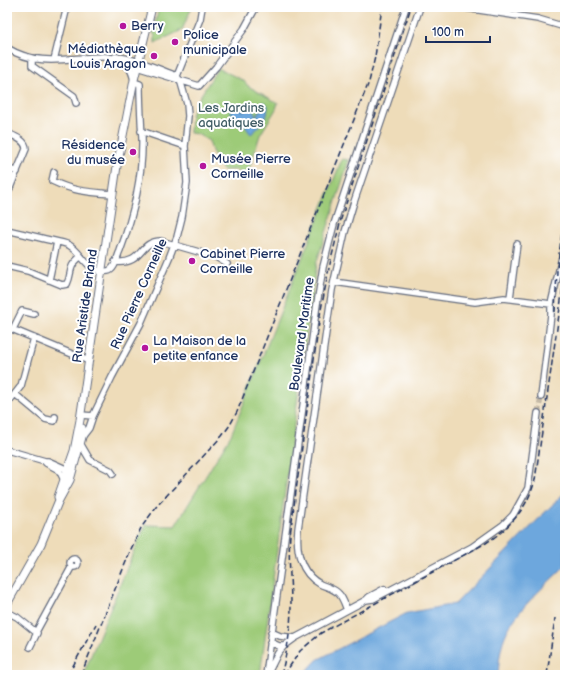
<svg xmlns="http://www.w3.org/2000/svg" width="572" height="682" font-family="'Balsamiq Sans',sans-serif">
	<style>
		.green { fill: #9dcb78; stroke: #5c7d6b }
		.water { fill: #6da7dd; stroke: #446b9e }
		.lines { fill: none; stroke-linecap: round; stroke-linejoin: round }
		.minor-tunnel { stroke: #c4b9a7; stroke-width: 5.5; stroke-dasharray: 5.5 3; stroke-linecap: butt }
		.minor-casing { stroke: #656c7e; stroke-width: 8 }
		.major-casing { stroke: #656c7e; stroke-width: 9 }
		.minor { stroke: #fff; stroke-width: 5.5 }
		.major { stroke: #fff; stroke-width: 7 }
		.rail { stroke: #1b2f5e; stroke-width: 1.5; stroke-dasharray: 6 3; stroke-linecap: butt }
		.poi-dot { fill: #b5179e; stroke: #fff; stroke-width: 1.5 }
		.labels { text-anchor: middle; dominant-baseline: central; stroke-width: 4; stroke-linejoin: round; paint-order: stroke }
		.poi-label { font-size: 13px; fill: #1b2f5e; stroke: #fff; text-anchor: start }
		.park-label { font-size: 13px; fill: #425e66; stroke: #fff }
		.street-label { font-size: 13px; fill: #1b2f5e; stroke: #fff }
	</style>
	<rect width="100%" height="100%" fill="#fff"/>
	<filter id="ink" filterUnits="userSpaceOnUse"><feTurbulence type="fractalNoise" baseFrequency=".025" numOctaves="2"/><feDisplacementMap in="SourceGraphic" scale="8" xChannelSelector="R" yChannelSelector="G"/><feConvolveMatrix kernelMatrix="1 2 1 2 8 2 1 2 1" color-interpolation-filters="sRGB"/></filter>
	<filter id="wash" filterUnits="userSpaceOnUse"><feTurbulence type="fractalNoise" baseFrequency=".012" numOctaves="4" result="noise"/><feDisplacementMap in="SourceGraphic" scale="16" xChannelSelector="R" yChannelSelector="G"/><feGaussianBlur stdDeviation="0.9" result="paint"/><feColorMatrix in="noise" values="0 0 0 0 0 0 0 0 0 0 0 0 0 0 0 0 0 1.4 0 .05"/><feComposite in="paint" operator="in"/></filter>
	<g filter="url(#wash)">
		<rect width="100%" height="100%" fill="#eedcb9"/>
		<path class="green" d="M159,7H192L182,30L155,43V36L153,33Z
			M218,68L244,81L248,86L278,103L276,109L260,135L248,172H238L237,170H223L212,151L209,141L197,134L190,133L191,115L196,103Z
			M342,159L349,160L316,264L260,675H83L138,541L146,525L175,526L231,435Z"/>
		<path class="water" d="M265,102L268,106L267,115L263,121L258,120L257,115L262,107V103Z
			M235,105L243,111L250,109H253L259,127L251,134L250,133L245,126L237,120L230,111Z
			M565,492V566C546,585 515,611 505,636C500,648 499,662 498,675H303L317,660L407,613L455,604Z"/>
	</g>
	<g filter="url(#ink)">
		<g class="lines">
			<path class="minor-tunnel" d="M538,413L541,397"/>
			<defs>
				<path id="minor" d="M459,7L538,19L565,27
					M7,48C38,67 66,58 100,57C104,56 108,57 112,58C118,58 112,56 118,57C135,58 160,70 177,76L181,83L187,104L188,116L185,146L187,183L182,217L177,237L169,258L141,323L112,377L93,416L89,428L82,437
					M32,58V66L74,96L76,103
					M54,60L67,7
					M114,60L199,86L216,67L244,29L256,7
					M125,65C131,68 132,73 134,80
					M177,76L200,19L202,7
					M141,131L185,146
					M7,133C14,136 26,140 26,149L7,195
					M7,168L17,172
					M54,172L52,181C75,192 89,192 113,194
					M7,230C20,233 33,236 45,239C53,241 62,242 69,245C83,253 87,274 108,271C115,270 117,257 120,251C133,216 143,176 142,138C141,120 140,102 140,84L134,82
					M115,262C144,265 138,241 161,241L216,257L227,264
					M7,266L28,271L62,285L67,284C73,271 67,268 80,257
					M49,280L57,242
					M334,282L475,302L504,298L551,304
					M510,298L517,244
					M7,327L89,361
					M13,329L22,311L34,314
					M15,394L45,419L54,421L55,417
					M541,397L551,315V304L565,244
					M7,404L21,386L34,338
					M81,415L93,416
					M80,443L90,460L110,470L113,474
					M7,450L45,461H48L68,470
					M46,463L59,470L64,480
					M7,503V504
					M70 563a4 4 0 1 1 8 0a4 4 0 1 1-8 0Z
					M366,600L373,599L472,547L503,525L513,515L528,488L538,413
					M347,610C345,605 343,598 339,594C334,588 326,587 320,584C300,573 296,550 298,529L332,290L345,232L353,205L420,7
					M7,612L17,617L37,633L30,647
					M36,632L72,566
					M271,632L280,636L295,638
					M270,642L279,646H284
					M266,675L317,304L323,267L334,224L406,7
					M267,675L278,653L284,646L295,638L366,600L369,597L384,589"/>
				<path id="major" d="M59,500L58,497L74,451L80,420L117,166L134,80L152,7
					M7,604L41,544L59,500L70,480L82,437V428"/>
			</defs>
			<use href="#minor" class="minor-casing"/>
			<use href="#major" class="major-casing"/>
			<use href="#minor" class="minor"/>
			<use href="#major" class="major"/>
			<path class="rail" d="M561,278L565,252
				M555,312L557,271L565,208
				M68,675L96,624
				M81,675L131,549L141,528L156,507L222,436L230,425L237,412L369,82L375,57L382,7
				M281,675C287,653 291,628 291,605C291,582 288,558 290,535L320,315L329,268L341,219L411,7
				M284,675L300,651L321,633L486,543C510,528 528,507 535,480L565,273
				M547,675L555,618"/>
		</g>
	</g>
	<g class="poi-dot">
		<circle cx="123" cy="26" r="4"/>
		<circle cx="175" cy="42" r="4"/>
		<circle cx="154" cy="56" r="4"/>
		<circle cx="133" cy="152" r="4"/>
		<circle cx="203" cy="166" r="4"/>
		<circle cx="192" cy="261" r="4"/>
		<circle cx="145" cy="348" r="4"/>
	</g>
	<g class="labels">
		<g class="poi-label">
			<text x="131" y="26">Berry</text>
			<text x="183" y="35">Police<tspan x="183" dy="15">municipale</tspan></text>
			<text x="146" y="49" text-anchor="end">Médiathèque<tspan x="146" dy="15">Louis Aragon</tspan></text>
			<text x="125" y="145" text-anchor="end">Résidence<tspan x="125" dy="15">du musée</tspan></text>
			<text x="211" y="159">Musée Pierre<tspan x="211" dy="15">Corneille</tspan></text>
			<text x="200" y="254">Cabinet Pierre<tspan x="200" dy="15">Corneille</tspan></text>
			<text x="153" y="341">La Maison de la<tspan x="153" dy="15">petite enfance</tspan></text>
		</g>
		<g class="park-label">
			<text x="231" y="108">Les Jardins<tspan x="231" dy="15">aquatiques</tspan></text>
		</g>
		<g class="street-label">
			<text transform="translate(139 294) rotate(-66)">Rue Pierre Corneille</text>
			<text transform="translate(85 306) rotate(-82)">Rue Aristide Briand</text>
			<text transform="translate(302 334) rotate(-82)">Boulevard Maritime</text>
		</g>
	</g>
	<rect width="572" height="682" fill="none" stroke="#fff" stroke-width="24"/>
	<path d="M426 36v6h64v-6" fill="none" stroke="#1b2f5e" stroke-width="2"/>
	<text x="432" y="36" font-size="12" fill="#1b2f5e" stroke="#ffffff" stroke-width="3" paint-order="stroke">100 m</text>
</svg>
